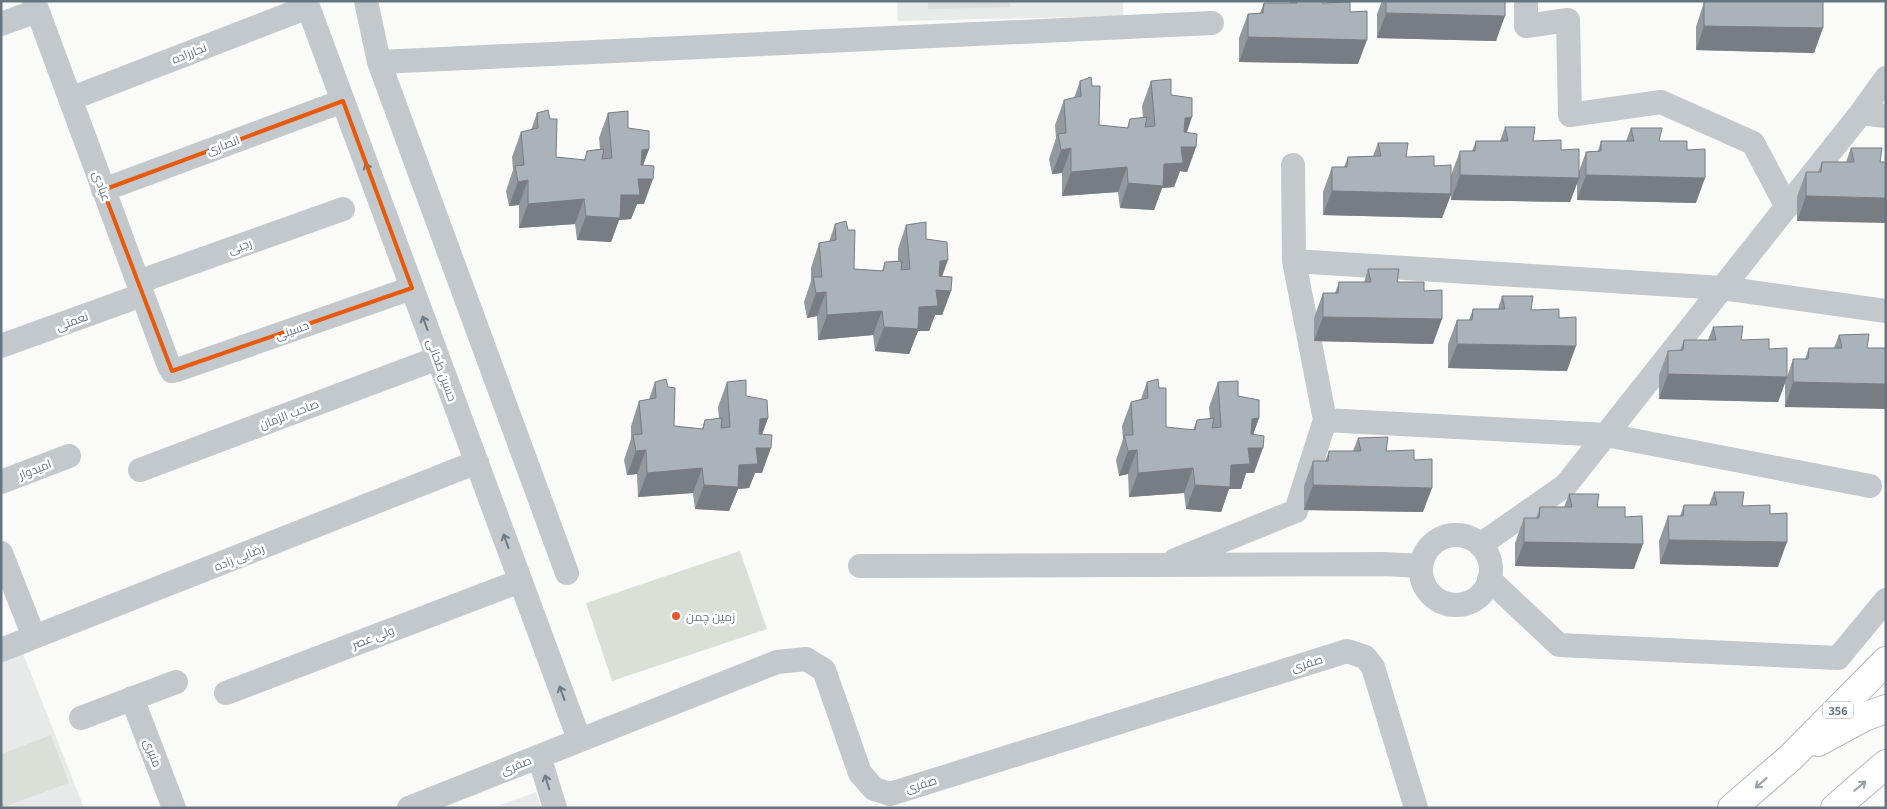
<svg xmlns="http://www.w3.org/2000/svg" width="1887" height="809" font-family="'Noto Sans',Cairo,sans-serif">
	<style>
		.built { fill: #e8e9e9 }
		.green { fill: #dadfd7 }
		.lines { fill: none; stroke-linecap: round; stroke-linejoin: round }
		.major-casing { stroke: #b5babe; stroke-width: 30 }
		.minor { stroke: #c3c8cc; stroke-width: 24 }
		.major { stroke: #fff; stroke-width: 28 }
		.wall { fill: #929a9f }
		.shaded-wall { fill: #777d82 }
		.building { fill: #aab3b9; stroke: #777d82 }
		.oneway { stroke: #6a7a87 }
		.oneway2 { stroke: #939fa8 }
		.marked { fill: none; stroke: #e8590c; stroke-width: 4; stroke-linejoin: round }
		.poi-dot { fill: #e4572e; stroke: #fff; stroke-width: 2 }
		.labels { text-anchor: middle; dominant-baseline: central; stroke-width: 5; stroke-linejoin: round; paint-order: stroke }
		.shield { fill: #fff; stroke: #939fa8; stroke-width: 1 }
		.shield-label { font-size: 11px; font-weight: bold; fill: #657683 }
		.street-label { font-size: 12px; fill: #657683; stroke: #fff }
		.poi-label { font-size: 12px; fill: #657683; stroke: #fff; text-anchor: start }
	</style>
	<rect width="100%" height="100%" fill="#fafaf8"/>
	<path class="built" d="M897,1H1123V16L898,21Z
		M22,651L84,808H1V659Z
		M536,792L541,808H492Z"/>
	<path class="green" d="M928,1H1010V7L928,9Z
		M740,551L767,629L612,681L586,603Z
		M51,735L69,783L1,808V754Z"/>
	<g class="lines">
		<defs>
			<path id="major" d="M1818,742L1864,717L1886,709
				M1732,808L1790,758L1886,661
				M1835,808L1886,764"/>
		</defs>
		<use href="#major" class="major-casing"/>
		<path class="minor" d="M34,1L169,366L172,371L177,370L412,288
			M306,1L579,739
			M366,1L379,62L567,573
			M1526,1V26L1568,20L1570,115L1661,102L1753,143L1787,207
			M1,24L37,11
			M379,62L1212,23
			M70,99L308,7
			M1861,113L1886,116
			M103,190L343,101
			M1294,261L1722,288L1886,311
			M138,282L343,209
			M1,346L142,295
			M1325,420L1606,435L1870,486
			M140,470L438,358
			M1,482L69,456
			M1421 570a35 35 0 1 1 70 0a35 35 0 1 1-70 0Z
			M1480,545L1566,485L1861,113L1886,78
			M1,553L34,637
			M1175,560L1296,511L1325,420L1294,261L1293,165
			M860,566L1384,564L1421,566
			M1489,579L1559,645L1838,658L1886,600
			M1,650L477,462
			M226,693L520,581
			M132,698L174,808
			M81,718L176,682
			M539,756L555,808
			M409,808L777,662L806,659L824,670L860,773L874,789L890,794L1347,651L1365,657L1373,667L1416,808"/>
		<use href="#major" class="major"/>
	</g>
	<path class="wall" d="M1289,1H1322V3L1350,12L1358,64L1239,62V38L1248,14L1260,13L1264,3H1289Z
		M1382,1H1505L1496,41L1377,38V14Z
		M1716,1H1823L1814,53L1696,50V27L1704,2H1716Z
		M1080,81L1099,125L1127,128L1130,119L1143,118L1142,106L1151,81L1171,95L1187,133L1196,147L1187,172L1180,171L1174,187L1162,188L1154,210L1120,208L1118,192L1062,196V173L1052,174L1049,159L1056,138L1055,125L1064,100L1074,98Z
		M537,113L556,157L584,160L587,151L600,149L599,138L608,113L628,128L649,149L643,165L644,204H637L631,219L619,220L611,242L577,240L575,224L519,228V205L509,206L506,191L513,170L512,157L521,132L531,130Z
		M1505,127L1533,141L1561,150L1579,171L1586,152L1598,151L1601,141H1626L1631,128L1659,141L1687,150L1696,203L1577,200V183L1570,202L1451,200V195L1442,218L1323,215V192L1332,167H1344L1348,157L1373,156L1378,143L1406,157L1434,166L1451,175L1460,151H1472L1476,141H1500Z
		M1851,148L1880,162L1797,221V197L1806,172H1818L1822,162H1846Z
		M835,224L854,269L882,271L885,262L898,261V249L906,225L926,239L942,276L951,291L942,315H935L929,331H918L909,354L875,351L873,335L818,340L817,316L807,318L804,302L811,281V268L819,243L829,242Z
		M1368,269L1397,282L1424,291L1433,344L1314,341V318L1323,293H1335L1339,282H1364Z
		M1502,296L1531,310L1559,318L1567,371L1448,368V344L1457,320H1469L1473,309H1498Z
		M1713,327L1741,340L1769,349L1787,377L1793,359H1805L1809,348H1834L1839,335L1869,334L1785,407V383L1778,402L1659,399V375L1668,351H1680L1684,340H1708Z
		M655,382L674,426L702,429L705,420L719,419L718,407L727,382L746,396L768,418L762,434V473H755L749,488L738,489L729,511L695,509L693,493L638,497L637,474L627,475L624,460L631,439V426L639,401L649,399Z
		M1147,382L1166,427L1193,430L1197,420L1210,419L1209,407L1218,382L1238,396L1259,418L1253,434L1254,473H1246L1241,489H1229L1221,512L1186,509L1184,493L1129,497L1128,474L1119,476L1116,460L1123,439L1122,426L1131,402L1141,399Z
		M1358,438L1386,451L1414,460L1423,512L1304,510V486L1313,461H1325L1329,451H1353Z
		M1714,492L1742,506L1770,514L1778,567L1660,564L1659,541L1668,516H1680L1684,505H1709Z
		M1569,494L1597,507L1625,517L1634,569L1515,566V543L1524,518H1536L1540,507H1564Z"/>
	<path class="shaded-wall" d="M1386,13L1505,16L1496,41L1377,38Z
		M1704,26L1823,28L1814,53L1696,50Z
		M1248,37L1367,40L1358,64L1239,62Z
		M1192,117L1184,141L1185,118Z
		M1181,147H1196L1187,172L1180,171L1174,187L1162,188L1154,210L1120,208L1128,183L1164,164Z
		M1071,148L1062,173L1052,174L1061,150Z
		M649,149L640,173L642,150Z
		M1127,167L1118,192L1062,196L1071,172Z
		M1460,175L1579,178L1570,202L1451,200Z
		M1586,175L1705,178L1696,203L1577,200Z
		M638,179H653L644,204H637L631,219L619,220L611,242L577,240L586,216L621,195Z
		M528,180L519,205L509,206L518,182Z
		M1332,191L1451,194L1442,218L1323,215Z
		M1806,196L1886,198V223L1797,221Z
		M584,199L575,224L519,228L528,204Z
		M948,260L939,285L940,261Z
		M936,290L951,291L942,315H935L929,331H918L909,354L875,351L884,327L919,307Z
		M826,292L817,316L807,318L816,293Z
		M882,311L873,335L818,340L827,315Z
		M1323,317L1442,319L1433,344L1314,341Z
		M1457,344L1576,346L1567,371L1448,368Z
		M1668,374L1787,377L1778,402L1659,399Z
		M1793,382L1886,384V409L1785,407Z
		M768,418L759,443L760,419Z
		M1259,418L1250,443L1252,419Z
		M756,448H771L762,473H755L749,488L738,489L729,511L695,509L704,485L739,465Z
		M1248,448H1263L1254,473H1246L1241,489H1229L1221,512L1186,509L1195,485L1231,465Z
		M646,450L637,474L627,475L636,451Z
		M1137,450L1128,474L1119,476L1128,451Z
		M702,468L693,493L638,497L647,473Z
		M1193,468L1184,493L1129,497L1138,473Z
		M1313,485L1432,488L1423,512L1304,510Z
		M1669,540L1787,542L1778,567L1660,564Z
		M1524,542L1643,544L1634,569L1515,566Z"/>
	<path class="building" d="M1296,1H1322V3L1350,2V12L1367,11V40L1248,37V14L1263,13L1264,3H1297Z
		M1386,1H1505V16L1386,13Z
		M1719,1H1823V28L1704,26V2Z
		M1091,77L1092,86H1100L1099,125L1128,128L1130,119L1147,117L1145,127L1155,126L1151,81L1171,79V95L1192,98V117L1185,118L1184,132L1197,134L1196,147H1181L1183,163L1164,164L1163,186L1128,183L1127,167L1071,172V148L1061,150L1058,134L1066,133L1064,100L1081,96L1080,81Z
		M548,110L550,119H557L556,157L585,160L587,151L604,149L602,159L612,158L608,113L628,111V128L649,131V149L642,150L641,165L654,166L653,179H638L640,195H621L620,218L586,216L584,199L528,204V180L518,182L515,166L524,165L521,132L538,128L537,113Z
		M1505,127H1535L1533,141L1561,140V150L1579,149V178L1460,175V151H1475L1476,141H1508Z
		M1631,128H1662L1659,141H1687V150L1705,149V178L1586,175V152L1601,151V141H1634Z
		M1378,143H1408L1406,157L1434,156V166L1451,165V194L1332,191V167H1347L1348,157L1381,156Z
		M1851,148H1882L1880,162H1886V198L1806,196V172H1821L1822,162H1854Z
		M846,221L848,230H855L854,269L883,271L885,262L902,261L901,270L910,269L906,225L926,222V239L947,242L948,260L940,261L939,276L952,277L951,291L936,290L938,306L919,307L918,329L884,327L882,311L827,315L826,292L816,293L813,277H822L819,243L836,240L835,224Z
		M1368,269H1399L1397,282H1424V291L1442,290V319L1323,317V293H1338L1339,282H1371Z
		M1502,296H1533L1531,310L1559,309V318L1576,317V346L1457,344V320H1472L1473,309H1505Z
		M1743,326L1741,340L1769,339V349L1787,348V377L1668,374V351L1683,350L1684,340H1716L1713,327Z
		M1869,334L1867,348H1886V384L1793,382V359H1808L1809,348H1842L1839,335Z
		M666,379L668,387L675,388L674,426L703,429L705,420L722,418L721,428L730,427L727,382L746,380V396L767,400L768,418L760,419L759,434L772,435L771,448H756L758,464L739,465L738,487L704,485L702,468L647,473L646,450L636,451L633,435L642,434L639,401L656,398L655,382Z
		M1158,379L1159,388H1166V427L1195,430L1197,420L1214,418L1212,428L1221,427L1218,382L1238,381V396L1259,400V418L1252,419L1251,434L1264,436L1263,448H1248L1250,464L1231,465L1230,487L1195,485L1193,468L1138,473L1137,450L1128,451L1124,435H1133L1131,402L1148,398L1147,382Z
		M1388,437L1386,451L1414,450V460L1432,459V488L1313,485V461H1328L1329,451H1361L1358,438Z
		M1714,492H1744L1742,506L1770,505V514L1787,513V542L1669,540L1668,516H1683L1684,505H1717Z
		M1569,494H1599L1597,507H1625V517L1642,516L1643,544L1524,542V518H1539L1540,507H1572Z"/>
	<defs><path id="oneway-shaft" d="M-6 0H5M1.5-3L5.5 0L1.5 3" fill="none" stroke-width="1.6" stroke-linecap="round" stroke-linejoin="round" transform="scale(1.25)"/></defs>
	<g class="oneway">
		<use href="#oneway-shaft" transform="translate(368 170) rotate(-110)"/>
		<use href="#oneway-shaft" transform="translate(425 323) rotate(-110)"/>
		<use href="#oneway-shaft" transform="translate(506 541) rotate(-110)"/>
		<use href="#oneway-shaft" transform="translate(562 693) rotate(-110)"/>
		<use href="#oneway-shaft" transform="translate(547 782) rotate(-107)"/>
	</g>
	<g class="oneway2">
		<use href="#oneway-shaft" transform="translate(1761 783) rotate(139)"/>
		<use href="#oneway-shaft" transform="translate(1860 786) rotate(-40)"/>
	</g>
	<path class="marked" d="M343,101L412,288L172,371L103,190Z"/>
	<circle class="poi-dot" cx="676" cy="616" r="5"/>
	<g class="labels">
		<rect class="shield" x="1823" y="701.5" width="30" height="17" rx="4"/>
		<g class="shield-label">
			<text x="1838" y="710">356</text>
		</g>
		<g class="street-label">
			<text transform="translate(189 53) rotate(-21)">نجارزاده</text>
			<text transform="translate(223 145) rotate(-20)">انصاری</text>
			<text transform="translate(102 186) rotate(70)">عبادی</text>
			<text transform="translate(240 246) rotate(-20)">رجبی</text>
			<text transform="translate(72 321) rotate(-20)">نعمتی</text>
			<text transform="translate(292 330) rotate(-19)">حسینی</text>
			<text transform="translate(442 370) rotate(70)">حسین طحانی</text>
			<text transform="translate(289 414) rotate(-21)">صاحب الزمان</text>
			<text transform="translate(35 469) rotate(-21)">امیدوار</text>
			<text transform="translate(239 557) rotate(-22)">رضایی زاده</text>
			<text transform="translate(373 637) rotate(-21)">ولی عصر</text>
			<text transform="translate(1307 663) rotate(-17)">صفری</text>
			<text transform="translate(153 753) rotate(69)">منیری</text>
			<text transform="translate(516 765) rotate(-22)">صفری</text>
			<text transform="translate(921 784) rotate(-17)">صفری</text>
		</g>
		<g class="poi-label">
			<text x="686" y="616">زمین چمن</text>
		</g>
	</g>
	<rect width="1887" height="809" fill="none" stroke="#657683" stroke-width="5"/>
</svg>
